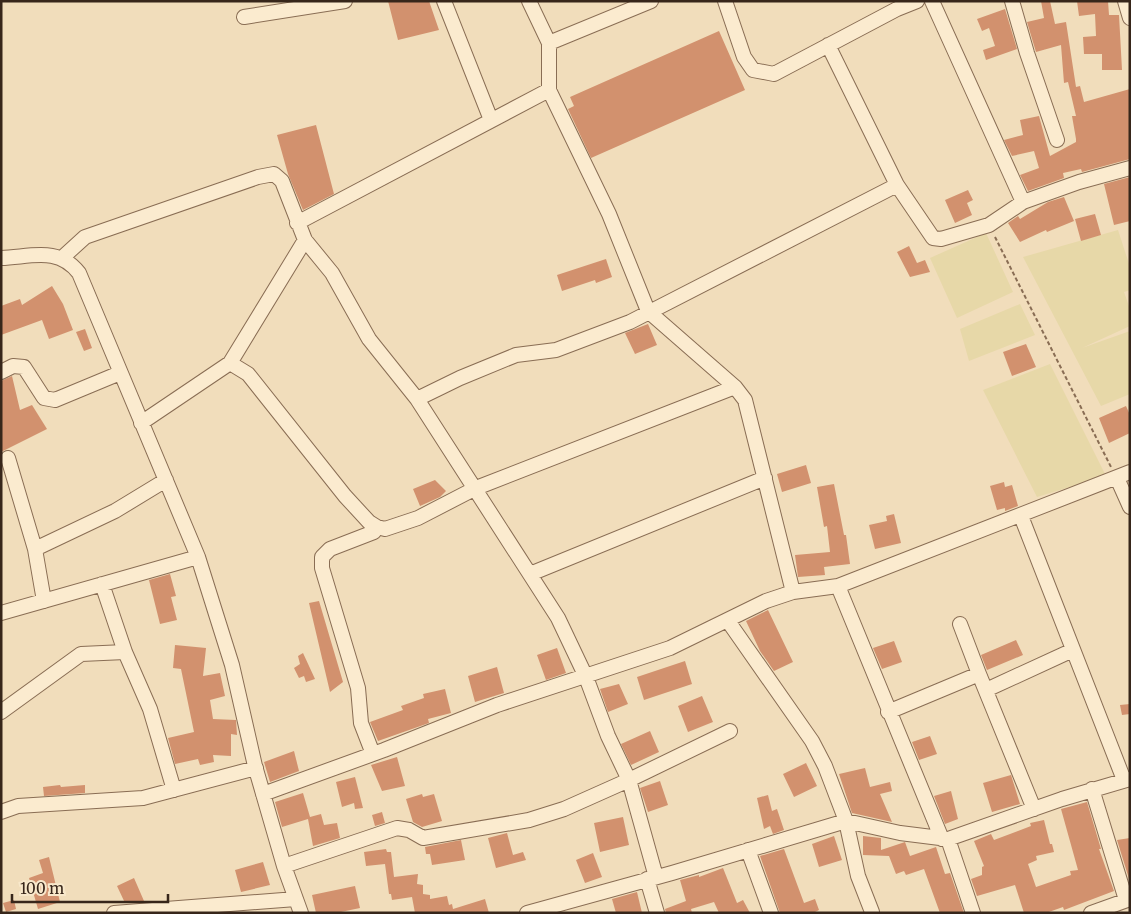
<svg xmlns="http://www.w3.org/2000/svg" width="1131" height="914" font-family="Merriweather,serif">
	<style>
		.farmland { fill: #e7d8a8 }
		.building { fill: #d2916e }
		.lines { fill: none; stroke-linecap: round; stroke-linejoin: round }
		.minor-casing { stroke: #896d54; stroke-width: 16 }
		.path { stroke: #896d54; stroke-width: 2; stroke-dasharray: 4 2.5; stroke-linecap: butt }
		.minor { stroke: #fbebcf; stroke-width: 14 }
	</style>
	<rect width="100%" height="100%" fill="#f1ddbb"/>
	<path class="farmland" d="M1118,230L1130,267V290L1124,292L1130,309V326L1082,348L1130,331V394L1101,406L1023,257Z
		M986,233L1013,292L957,318L930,258Z
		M1020,304L1035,335L969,361L960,329Z
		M1050,364L1106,476L1037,497L983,390Z"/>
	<path class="building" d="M388,1H429L439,30L398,40Z
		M1041,1H1050L1055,24L1066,22L1076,87L1080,86L1084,102L1130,89V159L1082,172L1081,169L1063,173L1064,178L1028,191L1020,175L1039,168L1034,151L1012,156L1004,140L1023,135L1020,120L1039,116L1050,156L1076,142V139L1072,116H1076L1068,82L1064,83L1061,45L1036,52L1027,22L1044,18Z
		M1077,1H1108L1109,15H1119L1122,70H1102V54H1084L1083,37L1096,36L1095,14L1079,16Z
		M1005,9L1017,49L986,60L983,50L995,46L989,28L982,31L977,19Z
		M719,31L745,90L591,158L568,109L574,106L570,97Z
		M316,125L334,194L303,210L288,174L277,135Z
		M1130,177V221L1114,225L1104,184Z
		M968,190L973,200L967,203L972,215L955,223L945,200Z
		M1064,197L1074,221L1047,232L1046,230L1020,242L1008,223L1018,216L1020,219L1048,202Z
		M1095,214L1101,235L1081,241L1075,219Z
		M909,246L917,263L925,260L930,272L910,277L897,252Z
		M606,259L612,277L596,283L595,280L562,291L557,275Z
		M52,286L63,304L73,330L49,339L42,320L1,335V306L20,299L22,305Z
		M648,324L657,345L635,354L625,333Z
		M85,329L92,348L84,351L76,332Z
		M1026,344L1036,367L1012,376L1003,352Z
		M12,376L20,410L32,405L47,429L1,452V381Z
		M1126,406L1130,415V433L1109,443L1099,418Z
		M806,465L811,483L782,492L777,474Z
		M435,480L446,491L440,497L420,506L413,489Z
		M1004,482L1005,487L1012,485L1018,506L1005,511V508L997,510L990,486Z
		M834,484L844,535H846L850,564L824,567L825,575L798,577L795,555L830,552L827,526L824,527L817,487Z
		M894,514L901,543L875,549L869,525L887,521L886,516Z
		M170,574L176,596L171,597L177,620L160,624L149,580Z
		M319,601L343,682L330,692L309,603Z
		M768,610L793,662L774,671L760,651L746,621Z
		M1016,640L1023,655L987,670L981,655Z
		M894,641L902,662L882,669L873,648Z
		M175,645L206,648L203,676L220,673L225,696L210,700L213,719L236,720L237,735L231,734V756L213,755L214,762L200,765L198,759L175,764L168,738L194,732L181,669L173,668Z
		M557,648L566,673L546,680L537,655Z
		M303,653L315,679L306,682L304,676L299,678L294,668L300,664L298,656Z
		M685,661L692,684L644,700L637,677Z
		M497,667L504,693L475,702L468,676Z
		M619,684L628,704L608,712L600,689Z
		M445,689L451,713L428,719L429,723L378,741L370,722L403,710L401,706L424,698L423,694Z
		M702,696L713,722L688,732L678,706Z
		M1130,704V714L1122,715L1120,705Z
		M650,731L659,752L631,765L621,744Z
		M930,736L937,754L919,760L912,742Z
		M294,751L299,771L270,782L264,762Z
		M397,757L405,786L382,791L371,765Z
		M806,763L817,786L794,797L783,774Z
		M865,768L870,787L890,782L892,791L880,794L892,822L852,813L839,774Z
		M1011,775L1020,804L992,812L983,783Z
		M355,777L363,808L355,809L354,803L342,807L336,782Z
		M660,781L668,805L648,812L640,788Z
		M60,785L61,787L85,785V793L44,796L43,787Z
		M951,791L958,819L945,824L934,796Z
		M303,793L310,817L321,814L324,825L337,823L340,838L313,846L308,819L282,827L275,802Z
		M422,794L423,797L434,794L442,821L422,827L413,822L406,799Z
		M768,795L772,811L777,809L784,830L773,834L770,826L764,829L757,798Z
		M1087,802L1101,849H1099L1114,891L1064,910L1063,907L1046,913H1024L1015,885L977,896L971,879L982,875V867L984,866L974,841L991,834L994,840L1031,826L1030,823L1044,820L1050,844H1052L1054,852L1036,856L1037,860L1028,864L1036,887L1071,875L1070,871L1078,870L1061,809Z
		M382,812L385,823L375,826L372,815Z
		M623,817L629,845L600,852L594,823Z
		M507,833L513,855L523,852L526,860L496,868L488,838Z
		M834,836L842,860L819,867L812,844Z
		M863,836L881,838V850L905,842L910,856L936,847L945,874L950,873L964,913H940L924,869L906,875L904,871L896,874L889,856L863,855Z
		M1130,838V882L1117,840Z
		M461,840L465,860L432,865L430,854H426L425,847Z
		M386,849L387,852H391L394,877L418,874L417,884L423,885V894L430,895V899L447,896L449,905L452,904L453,909L485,899L489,913H415L412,897L392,900L391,894H389L385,864L366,866L364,852Z
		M784,849L804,903L815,899L819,910L813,913H780L760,856Z
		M593,853L602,877L585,883L576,860Z
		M49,857L60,902L38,909L29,878L43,873L39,860Z
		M263,862L270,885L241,892L235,870Z
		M723,868L737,903L743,900L750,913H719L714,902L691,909L692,913H666L665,909L686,901L680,880L699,875V877Z
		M134,878L144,901L125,903L117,886Z
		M355,886L360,908L336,913H316L312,895Z
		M637,892L642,913H616L612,899Z
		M14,900L16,909L6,912L3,903Z"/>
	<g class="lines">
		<defs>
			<path id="minor" d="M444,1L491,120
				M529,1L549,43V90L609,214L648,311L735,387L745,400L793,592
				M725,1L744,57L753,70L774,74L897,9L917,1
				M932,1L1023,202
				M1012,1L1027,53L1057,140
				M1125,1L1130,18
				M244,17L345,1
				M549,43L651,1
				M828,45L897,185L933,238L941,239L989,225L1023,202L1079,182L1130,168
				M297,223L549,90
				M1,258C31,257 58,246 79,273L198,557L232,665L255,766L284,866L301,913
				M62,258L85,237L258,177L274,174L282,181L305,240L332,273L369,339L417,399L558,618L586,677L608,736L629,780L564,809L529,820L423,838L409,830L397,828L284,866
				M230,363L305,240
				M1,372L13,366L24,367L44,398L55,400L120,373
				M417,399L460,378L516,355L556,350L630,322L897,185
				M141,423L230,363L248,374L345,496L369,522L377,527L385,529L418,518L476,488L735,387
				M8,458L35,549L44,601
				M1117,478L1130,507
				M1021,516L1124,780
				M35,549L115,511L166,480
				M530,574L765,478
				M102,584L125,652L150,709L174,790
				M838,586L942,839
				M1,613L198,557
				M728,621L812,741L825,766L846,821L858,876L872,912
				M960,624L979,674
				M986,690L1073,650
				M1,712L81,654L125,652
				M888,712L979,674L1034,809
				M373,754L361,723L358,688L322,568V557L330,549L374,532L377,527
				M1092,789L1126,900
				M263,794L384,750L497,705L670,648L766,601L793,592L838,586L1130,472
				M1,812L18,806L143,798L256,768
				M948,839L973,913
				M748,850L771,913
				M656,877L629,780L730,731
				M647,879L657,913
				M114,913L296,899
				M527,913L672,873L846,821L900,833L948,839L1062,799L1130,779
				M1091,913L1130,899"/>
		</defs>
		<use href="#minor" class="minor-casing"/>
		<path class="path" d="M995,237L1111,467"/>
		<use href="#minor" class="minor"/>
	</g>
	<rect width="1131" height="914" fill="none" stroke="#37261a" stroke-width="5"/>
	<path d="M12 894v8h156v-8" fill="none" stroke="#37261a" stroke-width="2.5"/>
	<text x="20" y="894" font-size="15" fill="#37261a" stroke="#f8e8cb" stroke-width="4" paint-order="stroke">100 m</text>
</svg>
